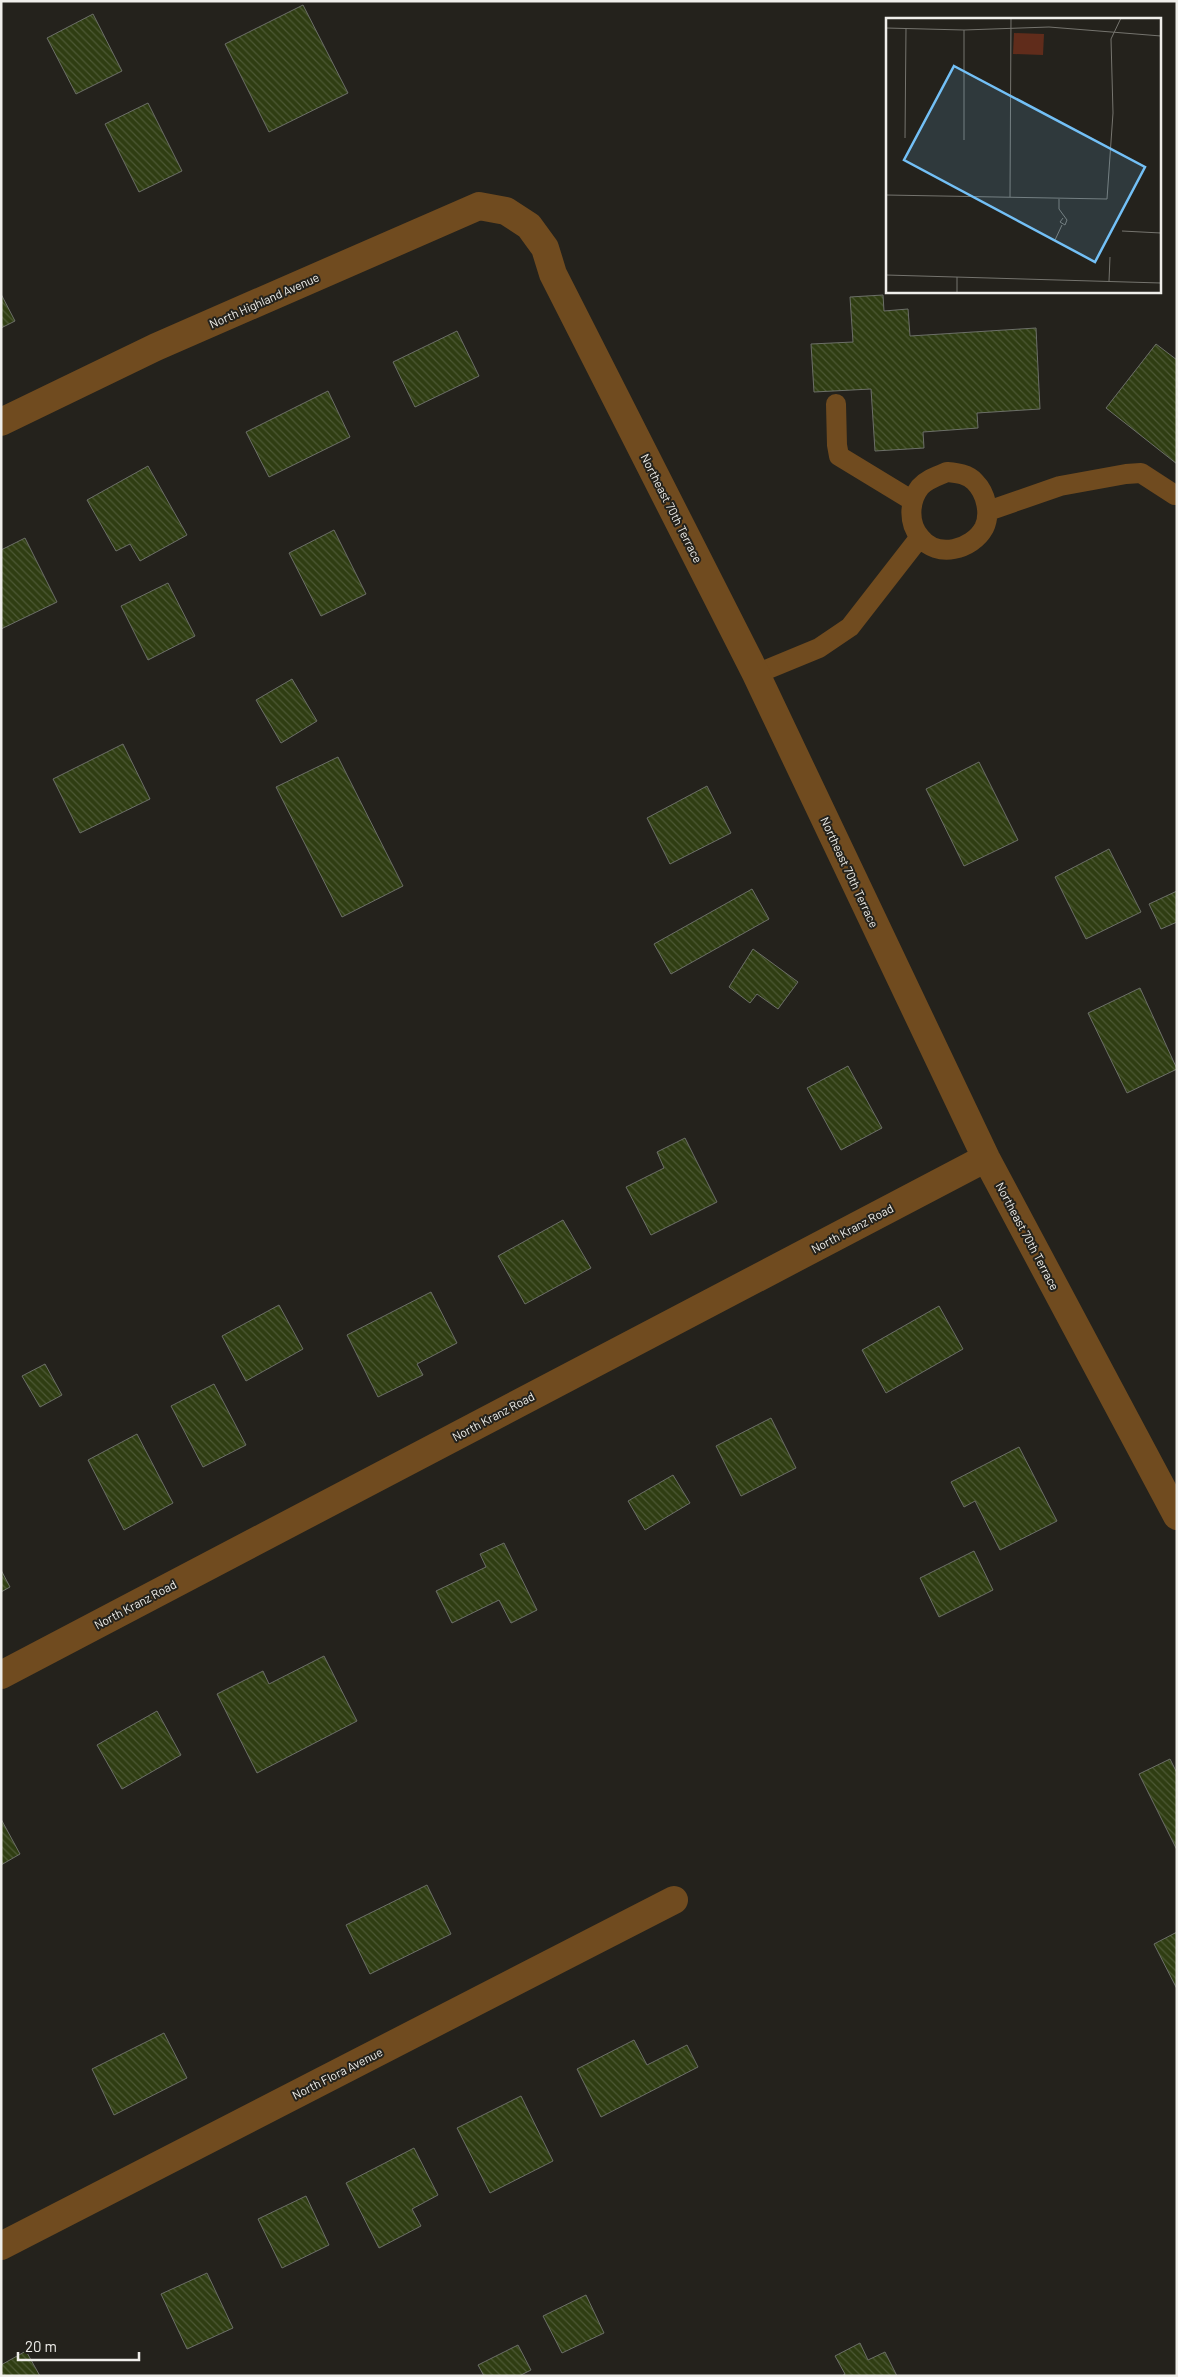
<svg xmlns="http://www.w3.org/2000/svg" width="1178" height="2377" font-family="Barlow,sans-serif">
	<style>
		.building { fill: url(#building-back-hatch); stroke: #6c6f68 }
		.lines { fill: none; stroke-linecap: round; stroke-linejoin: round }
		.service { stroke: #704b1f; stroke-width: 20 }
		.minor { stroke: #704b1f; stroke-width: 28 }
		.labels { text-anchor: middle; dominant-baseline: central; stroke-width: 4; stroke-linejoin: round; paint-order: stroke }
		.street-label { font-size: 12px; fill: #efeeea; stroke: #24221c }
		.inset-road { fill: none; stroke: #75746e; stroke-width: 1 }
		.view { fill: #73c0f6; fill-opacity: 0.15; stroke: #73c0f6; stroke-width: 2.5 }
		.inset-edge { fill: none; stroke: #efeeea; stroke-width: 2.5 }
	</style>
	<defs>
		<pattern id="building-back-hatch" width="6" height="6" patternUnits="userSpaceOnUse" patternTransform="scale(1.25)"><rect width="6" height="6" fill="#2f3d12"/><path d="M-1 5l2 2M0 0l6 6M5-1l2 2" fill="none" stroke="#4d5935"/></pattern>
	</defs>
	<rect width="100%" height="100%" fill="#24221c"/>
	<path class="building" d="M303,5L348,93L269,132L225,44Z
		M93,14L122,71L76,94L47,38Z
		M148,103L182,171L139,192L105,124Z
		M1,294L15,321L1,328Z
		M883,295L884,311L908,309L910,336L1036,328L1040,409L977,413L978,428L923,432L924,448L875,451L871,389L814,392L811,344L853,342L850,297Z
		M457,331L479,376L415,407L393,362Z
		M1156,344L1177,360V464L1106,408Z
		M328,391L350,437L269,477L246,432Z
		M148,466L187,535L140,561L130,544L116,551L87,500Z
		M334,530L366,594L321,616L289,553Z
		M25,538L57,602L1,629V550Z
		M168,583L195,636L148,660L121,606Z
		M292,679L317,721L281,743L256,700Z
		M123,744L150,799L80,833L53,779Z
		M338,757L403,886L342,917L276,787Z
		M979,762L1018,840L964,866L926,789Z
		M707,786L731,833L670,864L647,818Z
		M1109,849L1141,912L1086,939L1055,877Z
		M752,889L769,919L671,974L654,944Z
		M1177,891V922L1161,929L1149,904Z
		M753,949L798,982L778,1009L757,994L750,1003L729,987Z
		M1140,988L1177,1069L1127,1093L1088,1013Z
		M848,1066L882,1128L841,1150L807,1088Z
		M685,1138L717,1202L651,1235L626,1187L664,1168L657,1152Z
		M563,1220L591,1268L525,1304L498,1256Z
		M431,1292L457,1343L417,1364L423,1375L378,1397L347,1335Z
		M279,1305L303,1349L246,1381L222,1336Z
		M939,1306L963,1349L886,1393L862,1350Z
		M45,1364L62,1395L40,1407L22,1376Z
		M214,1384L246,1445L203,1467L171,1406Z
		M771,1418L796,1468L741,1496L716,1446Z
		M137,1434L173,1503L124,1530L88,1460Z
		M1019,1447L1057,1521L1000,1550L975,1501L964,1507L951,1482Z
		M673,1475L690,1503L645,1530L628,1501Z
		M504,1543L537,1610L511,1623L499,1600L452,1623L436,1591L486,1567L480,1554Z
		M974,1551L993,1590L939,1617L920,1578Z
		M1,1570L10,1587L1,1592Z
		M324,1656L357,1721L257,1773L217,1694L263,1671L269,1684Z
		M157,1711L181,1755L122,1789L97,1745Z
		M1170,1759L1177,1773V1850L1139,1774Z
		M1,1819L20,1854L1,1865Z
		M427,1885L451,1934L370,1974L346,1925Z
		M1177,1932V1989L1154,1944Z
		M164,2033L187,2078L114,2115L92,2069Z
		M634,2040L647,2065L687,2045L698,2067L601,2117L577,2069Z
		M521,2096L553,2161L490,2193L457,2128Z
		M414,2148L438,2195L412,2209L421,2226L379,2248L346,2183Z
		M306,2196L329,2245L282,2268L258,2219Z
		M207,2273L233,2328L187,2349L161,2294Z
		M586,2295L604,2333L562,2353L543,2316Z
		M860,2343L868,2360L885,2352L897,2376H842L845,2374L835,2356Z
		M518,2345L531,2370L519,2376H484L478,2365Z
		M26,2351L40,2376H1V2365Z"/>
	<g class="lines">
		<path class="service" d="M836,404L837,445L839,456L913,501
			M947,472C957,473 968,474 975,482C986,493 991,514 984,528C972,550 937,559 920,537C908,523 909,501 920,487C927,479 938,476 947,472Z
			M988,511L1060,486L1126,474L1141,473L1175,495
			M756,674L819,648L850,627L920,537"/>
		<path class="minor" d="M1,422L156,347L479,206L506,211L529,226L545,248L553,274L756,674L986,1158L1177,1516
			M1,1675L986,1158
			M1,2246L674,1900"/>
	</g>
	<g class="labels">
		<g class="street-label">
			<text transform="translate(264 300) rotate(-24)">North Highland Avenue</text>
			<text transform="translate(672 508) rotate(63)">Northeast 70th Terrace</text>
			<text transform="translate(850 872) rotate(65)">Northeast 70th Terrace</text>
			<text transform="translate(852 1228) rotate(-28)">North Kranz Road</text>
			<text transform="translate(1028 1236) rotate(62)">Northeast 70th Terrace</text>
			<text transform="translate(493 1416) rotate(-28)">North Kranz Road</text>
			<text transform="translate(135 1604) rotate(-28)">North Kranz Road</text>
			<text transform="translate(337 2073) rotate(-27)">North Flora Avenue</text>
		</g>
	</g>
	<g transform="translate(886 18)">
		<rect width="275" height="275" fill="#24221c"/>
		<path d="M128,15L158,16L157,37L127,36Z" fill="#602c1b"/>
		<path class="inset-road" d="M0,10L78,12L163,9L275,18M19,120L20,10M78,122V12M0,177L221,181L227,95L225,21L235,0M124,179L125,0M173,181V191L181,202L179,207L174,204L177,200M236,213L275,215M169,222L176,207M0,257L275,265M223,263L224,239M71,275V259"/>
		<path class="view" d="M68,48L259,149L209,244L18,142Z"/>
		<rect width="275" height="275" class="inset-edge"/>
	</g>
	<rect width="1178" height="2377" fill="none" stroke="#efeeea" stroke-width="5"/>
	<path d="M18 2352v8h121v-8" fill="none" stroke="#efeeea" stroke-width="2.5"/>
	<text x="25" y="2352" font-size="15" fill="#efeeea" stroke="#24221c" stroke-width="4" paint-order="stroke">20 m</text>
</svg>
